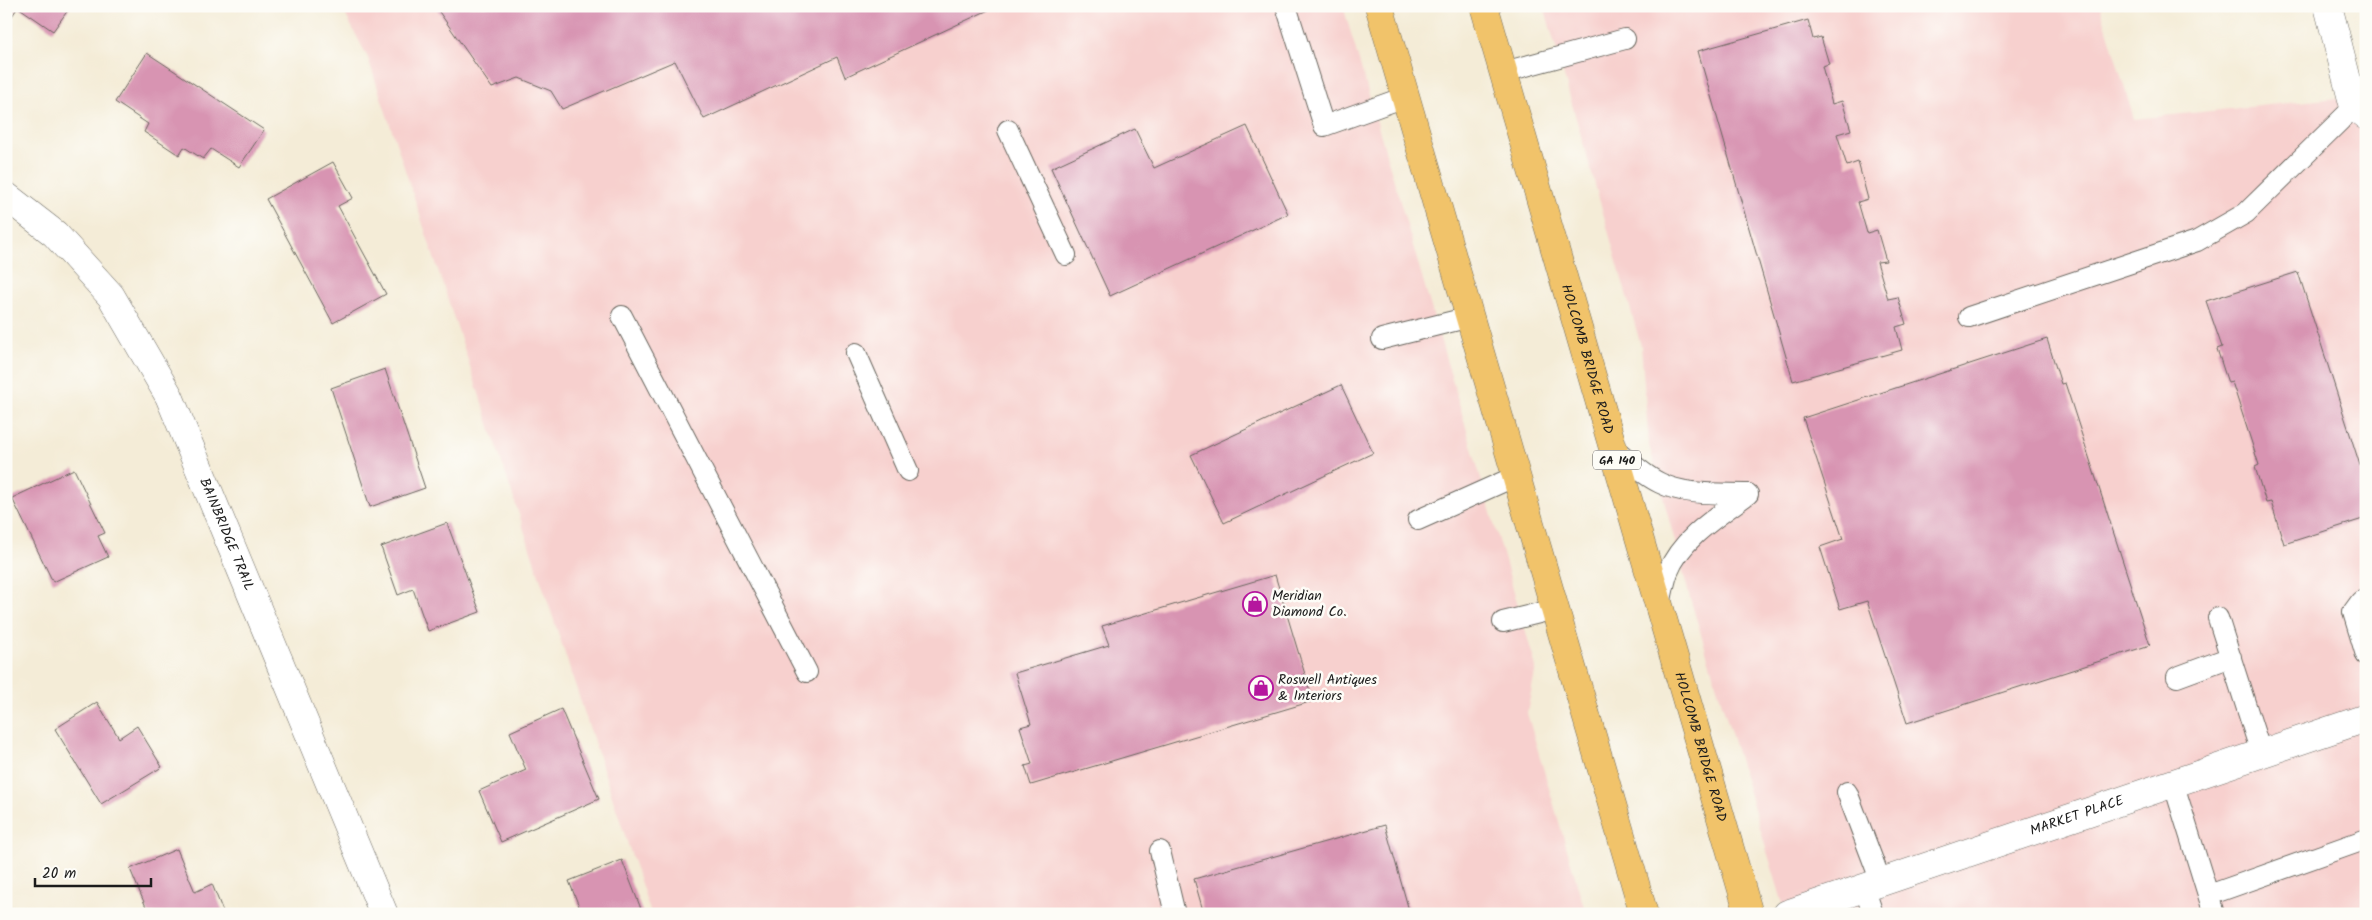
<svg xmlns="http://www.w3.org/2000/svg" width="2372" height="920" font-family="Kalam,sans-serif">
	<style>
		.built { fill: #f7d0ce }
		.building { fill: #d894b2 }
		.lines { fill: none; stroke-linecap: round; stroke-linejoin: round }
		.service-casing { stroke: #68655d; stroke-width: 22 }
		.minor-casing { stroke: #68655d; stroke-width: 29 }
		.primary-casing { stroke: #68655d; stroke-width: 29 }
		.service { stroke: #fff; stroke-width: 20 }
		.minor { stroke: #fff; stroke-width: 28 }
		.primary { stroke: #f1c36a; stroke-width: 28 }
		.labels { text-anchor: middle; dominant-baseline: central; stroke-width: 5; stroke-linejoin: round; paint-order: stroke }
		.shield { fill: #fdfcf7; stroke: #605f5e; stroke-width: 1 }
		.shield-label { font-size: 12px; font-weight: bold; fill: #1c1c1c }
		.street-label { font-size: 14px; fill: #1c1c1c; stroke: #fdfcf7 }
		.poi-label { font-size: 14px; fill: #1c1c1c; stroke: #fdfcf7; text-anchor: start }
	</style>
	<rect width="100%" height="100%" fill="#fdfcf7"/>
	<filter id="ink" filterUnits="userSpaceOnUse"><feTurbulence type="fractalNoise" baseFrequency=".02" numOctaves="2"/><feDisplacementMap in="SourceGraphic" scale="10" xChannelSelector="R" yChannelSelector="G"/><feConvolveMatrix kernelMatrix="1 2 1 2 8 2 1 2 1" color-interpolation-filters="sRGB"/></filter>
	<filter id="wash" filterUnits="userSpaceOnUse"><feTurbulence type="fractalNoise" baseFrequency=".0096" numOctaves="4" result="noise"/><feDisplacementMap in="SourceGraphic" scale="20" xChannelSelector="R" yChannelSelector="G"/><feGaussianBlur stdDeviation="1.12" result="paint"/><feColorMatrix in="noise" values="0 0 0 0 0 0 0 0 0 0 0 0 0 0 0 0 0 1.4 0 .05"/><feComposite in="paint" operator="in"/></filter>
	<g filter="url(#wash)">
		<rect width="100%" height="100%" fill="#f4ecd7"/>
		<path class="built" d="M341,6H1343L1536,667L1527,713L1586,914H651L368,58Z
			M1544,6H2100L2134,119L2366,95V914H1786L1690,598L1649,445L1641,346Z"/>
		<g id="blocks">
			<path class="building" d="M6,6H71L53,31L18,7L8,22Z
				M435,6H997L845,77L837,57L704,119L675,61L562,109L551,91L519,78L492,88Z
				M1808,20L1813,39L1821,37L1829,64L1822,66L1832,104L1842,101L1851,130L1837,134L1847,166L1858,162L1868,199L1858,202L1867,233L1877,230L1886,261L1877,262L1888,299L1898,297L1906,324L1896,327L1902,350L1793,381L1698,51Z
				M147,53L264,130L239,167L211,149L203,159L184,147L179,155L144,132L148,124L115,102Z
				M1247,126L1288,214L1110,296L1051,168L1135,129L1154,168Z
				M333,162L353,198L338,206L386,294L333,323L266,199Z
				M2298,272L2366,484V518L2284,544L2271,502L2266,503L2255,467L2259,465L2232,382L2228,383L2217,349L2222,347L2206,301Z
				M2047,339L2061,384L2065,383L2150,645L1907,723L1867,601L1840,609L1820,547L1843,539L1803,418Z
				M385,369L425,488L370,507L331,388Z
				M1341,385L1373,453L1224,523L1191,455Z
				M74,469L105,533L98,536L108,557L53,582L12,498Z
				M447,523L480,612L428,631L413,589L398,595L381,547Z
				M1275,575L1313,701L1031,785L1025,766L1032,764L1020,727L1031,724L1015,673L1109,645L1102,626Z
				M97,702L119,738L137,726L162,767L101,804L55,729Z
				M561,709L599,799L501,842L479,791L526,770L510,732Z
				M1385,825L1410,914H1204L1194,879Z
				M177,849L195,892L212,884L224,914H149L130,869Z
				M622,860L643,914H582L569,881Z"/>
		</g>
	</g>
	<g filter="url(#ink)">
		<use href="#blocks" fill-opacity="0" stroke="#68655d" stroke-width="1"/>
		<g class="lines">
			<defs>
				<path id="service" d="M1286,6L1324,126L1405,97
					M1504,72L1625,39
					M1008,130L1066,255
					M622,316L807,672
					M1969,317L2197,241L2246,213L2354,107
					M1382,339L1470,317
					M856,353L908,471
					M1613,447C1628,460 1642,474 1660,483C1686,496 1720,493 1748,494
					M1418,520L1516,476
					M2366,600L2361,601L2353,612L2366,655
					M1660,606C1662,595 1664,583 1668,572C1682,537 1720,515 1748,494
					M2218,618L2261,753
					M1503,622L1555,609
					M2177,677L2231,657
					M2173,782L2214,914
					M1847,792L1881,882
					M1160,851L1175,914
					M1864,887L1873,914
					M2209,895L2364,840"/>
				<g id="minor">
					<path d="M2328,6L2354,107L2366,116"/>
					<path id="s1" d="M6,196L55,234L111,296L169,396L384,914"/>
					<path id="s2" d="M1787,914L2366,718"/>
				</g>
				<g id="primary">
					<path d="M1379,6L1644,914"/>
					<path id="s3" d="M1484,6L1749,914"/>
				</g>
			</defs>
			<use href="#service" class="service-casing"/>
			<use href="#minor" class="minor-casing"/>
			<use href="#primary" class="primary-casing"/>
			<use href="#service" class="service"/>
			<use href="#minor" class="minor"/>
			<use href="#primary" class="primary"/>
		</g>
	</g>
	<defs>
		<symbol id="shop-ring" viewBox="-11 -11 22 22"><circle r="9.5" fill="#fdfcf7" stroke="#b5179e" stroke-width="1.5"/><path d="M-5-2.5h2.3a2.7 3.5 0 0 1 5.4 0H5L5.5 6h-11ZM-1.5-2.5h3a1.5 2.3 0 0 0-3 0Z" fill="#b5179e"/></symbol>
	</defs>
	<g fill-rule="evenodd">
		<use href="#shop-ring" x="1241" y="590" width="28" height="28"/>
		<use href="#shop-ring" x="1247" y="674" width="28" height="28"/>
	</g>
	<g class="labels">
		<rect class="shield" x="1593" y="450.5" width="48" height="19" rx="4"/>
		<g class="shield-label">
			<text x="1617" y="460">GA 140</text>
		</g>
		<g class="street-label">
			<text stroke="none"><textPath href="#s3" startOffset="368">HOLCOMB BRIDGE ROAD</textPath></text>
			<text stroke="none"><textPath href="#s1" startOffset="411">BAINBRIDGE TRAIL</textPath></text>
			<text stroke="none"><textPath href="#s3" startOffset="772">HOLCOMB BRIDGE ROAD</textPath></text>
			<text stroke="none"><textPath href="#s2" startOffset="306">MARKET PLACE</textPath></text>
		</g>
		<g class="poi-label">
			<text x="1272" y="596">Meridian<tspan x="1272" dy="16">Diamond Co.</tspan></text>
			<text x="1278" y="680">Roswell Antiques<tspan x="1278" dy="16">&amp; Interiors</tspan></text>
		</g>
	</g>
	<rect width="2372" height="920" fill="none" stroke="#fdfcf7" stroke-width="25"/>
	<path d="M35 878v8h116v-8" fill="none" stroke="#1c1c1c" stroke-width="2.5"/>
	<text x="42" y="878" font-size="15" fill="#1c1c1c" stroke="#fdfcf7" stroke-width="4" paint-order="stroke">20 m</text>
</svg>
